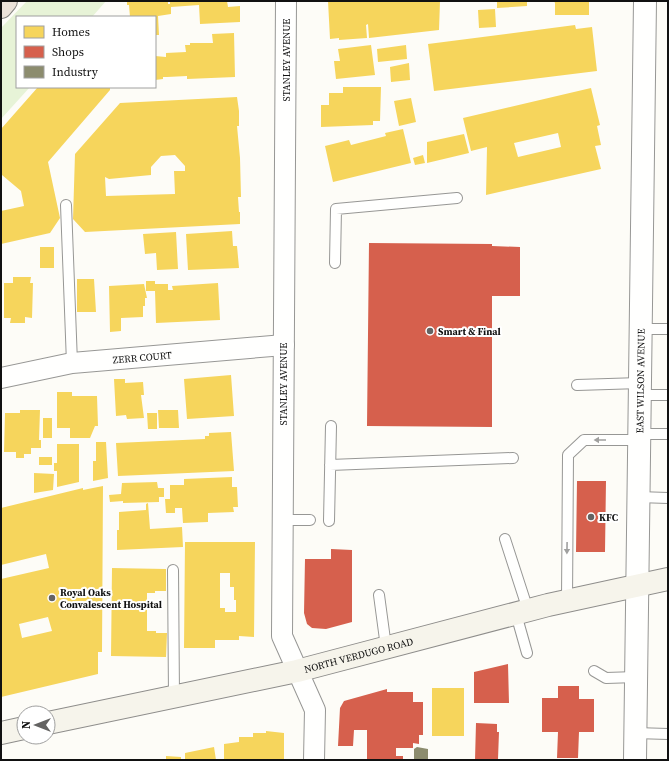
<svg xmlns="http://www.w3.org/2000/svg" width="669" height="761" font-family="'Source Serif 4',serif">
	<style>
		.green { fill: #e7f3d7 }
		.homes { fill: #f6d55c; fill-rule: evenodd }
		.shops { fill: #d6604d }
		.industry { fill: #8c8c6e }
		.lines { fill: none; stroke-linecap: round; stroke-linejoin: round }
		.service-casing { stroke: #979795; stroke-width: 12 }
		.minor-casing { stroke: #979795; stroke-width: 22 }
		.tertiary-casing { stroke: #979795; stroke-width: 24 }
		.secondary-casing { stroke: #8e8d8b; stroke-width: 24 }
		.motorway-casing { stroke: #858482; stroke-width: 24 }
		.service { stroke: #fffffe; stroke-width: 10 }
		.minor { stroke: #fffffe; stroke-width: 20 }
		.tertiary { stroke: #fffffe; stroke-width: 22 }
		.secondary { stroke: #f6f4eb; stroke-width: 22 }
		.motorway { stroke: #eae1d8; stroke-width: 22 }
		.oneway { fill: #a0a09f }
		.poi-dot { fill: #646362; stroke: #fff; stroke-width: 1.5 }
		.labels { text-anchor: middle; dominant-baseline: central; stroke-width: 4; stroke-linejoin: round; paint-order: stroke }
		.street-label { font-size: 10px; fill: #111; stroke: #fff }
		.poi-label { font-size: 10px; font-weight: bold; fill: #111; stroke: #fff; text-anchor: start }
	</style>
	<rect width="100%" height="100%" fill="#fdfcf7"/>
	<path class="green" d="M27,1H106L92,17H17V87H30L1,119V28Z"/>
	<path class="homes" d="M127,1H168V4H170V1H227L228,7L240,6V22L200,24L199,5L171,7V14L158,16L159,35H155V17H130L129,5H127Z
		M328,1H440L439,30L369,38L368,24L366,25L367,38L339,40V38L330,39Z
		M497,1H527V6L497,8Z
		M554,1H589V15H555V3Z
		M495,9L496,27L479,28L478,10Z
		M575,25L576,29L592,27L597,71L434,91L428,44Z
		M234,33L235,77L187,79V76L167,77H163V79L155,80V56L166,57V53L186,52L185,45H190V43H213L212,34Z
		M371,45L375,75L336,79L334,61H340L338,49Z
		M406,45L407,59L378,62L377,49Z
		M409,63L410,80L391,82L390,67Z
		M38,87H110V90L48,162L60,218L50,233L1,244V211L24,206L21,191L2,175L1,176V129Z
		M343,87H381L380,121H373V125L321,127V105H329V93H343Z
		M591,88L600,125L597,126L601,145L595,146L601,169L486,195L487,147L471,151L463,118ZM558,133L561,147L518,157L514,143Z
		M237,97L239,111V126H237L240,158L241,197H238L239,212H240V224L85,232L73,219L75,154L120,103ZM175,155L185,166V171H174L175,194L106,196L105,177L109,179L151,175V167L161,156Z
		M411,98L416,122L399,126L394,101Z
		M403,129L411,163L333,182L325,146L349,140L351,145L386,136L385,133Z
		M464,134L469,153L427,163V142Z
		M423,155L425,163L415,165L413,158Z
		M232,231L233,246H237L239,268L188,270L186,234Z
		M176,232L178,269L157,270L156,253L145,254L143,234Z
		M40,247H54V268H40Z
		M13,277H31L30,283H33L32,318L25,317V323H10L11,318H4V283H13Z
		M77,279H94L96,312H77Z
		M146,281H155V284H168V290H173L172,286L218,283L220,320L156,323L155,291H146Z
		M144,284L147,298H145V306H143V317L121,318V331L110,332L109,286Z
		M231,375L234,416L187,419L184,379Z
		M114,379H125V383L143,382L144,395H141L144,418L127,419L126,415L116,416Z
		M57,392H72V396H97L98,426H95L90,438H70V428H57Z
		M20,410H40L39,440H41V448H31V454H24V458H16V452H4L5,413H20Z
		M158,410H178L179,428H159Z
		M147,413H157V429H148Z
		M43,418H52V438H43Z
		M231,432L234,471L118,476L116,443L205,439V436H209V433Z
		M96,442H106L108,478L93,481V461H96Z
		M57,444H79V482L57,487V471H54V463H57Z
		M39,457H52V465H39Z
		M34,473L54,474L53,490L34,493Z
		M232,477V487H237L238,507H233L234,512L208,513V522L183,523L182,508H175V513H166L165,499H170V485H184V479Z
		M157,482L158,488H164V497H159V502L123,503V501L110,502L109,495L121,494L122,483Z
		M103,486L102,652H98V674L1,697V579L49,568L46,554L1,565V508L83,488V490ZM48,617L52,631L22,638L19,624Z
		M148,503L150,529L182,527L183,547L117,550V530H119V512L146,510V504Z
		M185,542H255L254,637L239,636V640H215V648H184ZM220,573H230V587H234V600H236V612H225V608H220Z
		M112,568L166,569V591H155V593H147V631H156V633H167L166,657L111,656Z
		M432,688H464V736H432Z
		M266,731L284,733V760H224V744L239,742V737H253V733H266Z
		M214,747L216,760H185V753Z
		M166,756L181,757V760H166Z"/>
	<path class="shops" d="M369,243L492,244V246L520,247V296H492V427L367,426Z
		M577,481H606L605,552H576Z
		M331,549L352,550V622L326,629L312,628L307,624L304,613L305,559H331Z
		M508,664L509,703H474V672Z
		M558,686H579V699H594V732H579L578,758H557L558,732H542V698H558Z
		M387,689V692H413V702H423V735H419V744L413,743V748H396V756H403V760H367V730H354L353,746H338L340,708L344,701Z
		M476,723L497,724V732H499L498,759L475,760Z"/>
	<path class="industry" d="M417,747L428,749V760H414V749Z"/>
	<g class="lines">
		<defs>
			<path id="service" d="M66,205L72,363
				M335,263L336,209L457,198
				M640,329H668
				M577,385L640,383
				M639,395H668
				M639,434H668
				M330,465L513,458
				M638,497L668,498
				M282,520H310
				M329,521L331,426
				M505,539L528,610
				M173,570L174,697
				M379,595L386,647
				M567,601L568,455L584,440H639
				M516,614L527,653
				M594,671L606,678L636,677
				M635,733L668,734"/>
			<g id="minor">
				<path d="M286,1L282,636L315,710L314,760"/>
				<path id="s1" d="M1,378L72,363L284,345"/>
			</g>
			<g id="tertiary">
				<path id="s2" d="M635,760L645,1"/>
			</g>
			<g id="secondary">
				<path id="s3" d="M48,723L297,671L548,605L668,579"/>
				<path d="M1,733L24,728"/>
			</g>
			<path id="motorway" d="M1,7L6,1"/>
		</defs>
		<use href="#service" class="service-casing"/>
		<use href="#minor" class="minor-casing"/>
		<use href="#tertiary" class="tertiary-casing"/>
		<use href="#secondary" class="secondary-casing"/>
		<use href="#motorway" class="motorway-casing"/>
		<use href="#service" class="service"/>
		<use href="#minor" class="minor"/>
		<use href="#tertiary" class="tertiary"/>
		<use href="#secondary" class="secondary"/>
		<use href="#motorway" class="motorway"/>
	</g>
	<defs><path id="oneway-solid" d="M-6-.8H1V-3.2L6.5 0L1 3.2V.8H-6Z"/></defs>
	<g class="oneway">
		<use href="#oneway-solid" transform="translate(600 440) rotate(180)"/>
		<use href="#oneway-solid" transform="translate(567 548) rotate(91)"/>
	</g>
	<g class="poi-dot">
		<circle cx="430" cy="331" r="4"/>
		<circle cx="591" cy="517" r="4"/>
		<circle cx="52" cy="598" r="4"/>
	</g>
	<g class="labels">
		<g class="street-label">
			<text transform="translate(286 60) rotate(-90)">STANLEY AVENUE</text>
			<text stroke="none"><textPath href="#s1" startOffset="143">ZERR COURT</textPath></text>
			<text stroke="none"><textPath href="#s2" startOffset="379">EAST WILSON AVENUE</textPath></text>
			<text transform="translate(283 384) rotate(-90)">STANLEY AVENUE</text>
			<text stroke="none"><textPath href="#s3" startOffset="318">NORTH VERDUGO ROAD</textPath></text>
		</g>
		<g class="poi-label">
			<text x="438" y="331">Smart &amp; Final</text>
			<text x="599" y="517">KFC</text>
			<text x="60" y="592">Royal Oaks<tspan x="60" dy="12">Convalescent Hospital</tspan></text>
		</g>
	</g>
	<rect width="669" height="761" fill="none" stroke="#111111" stroke-width="4"/>
	<rect x="16" y="16" width="140" height="72" fill="#ffffff" stroke="#a0a0a0"/>
	<rect x="24" y="26" width="20" height="12" fill="#f6d55c" stroke="#a0a0a0"/>
	<text x="52" y="36" font-size="12" fill="#111111">Homes</text>
	<rect x="24" y="46" width="20" height="12" fill="#d6604d" stroke="#a0a0a0"/>
	<text x="52" y="56" font-size="12" fill="#111111">Shops</text>
	<rect x="24" y="66" width="20" height="12" fill="#8c8c6e" stroke="#a0a0a0"/>
	<text x="52" y="76" font-size="12" fill="#111111">Industry</text>
	<g transform="translate(36 725) rotate(270)"><circle r="19" fill="#ffffff" stroke="#a0a0a0"/>
	<path d="M0-3L7 15L0 10L-7 15Z" fill="#646362"/>
	<text y="-6" font-size="11" font-weight="bold" text-anchor="middle" fill="#111111">N</text>
	</g>
</svg>
